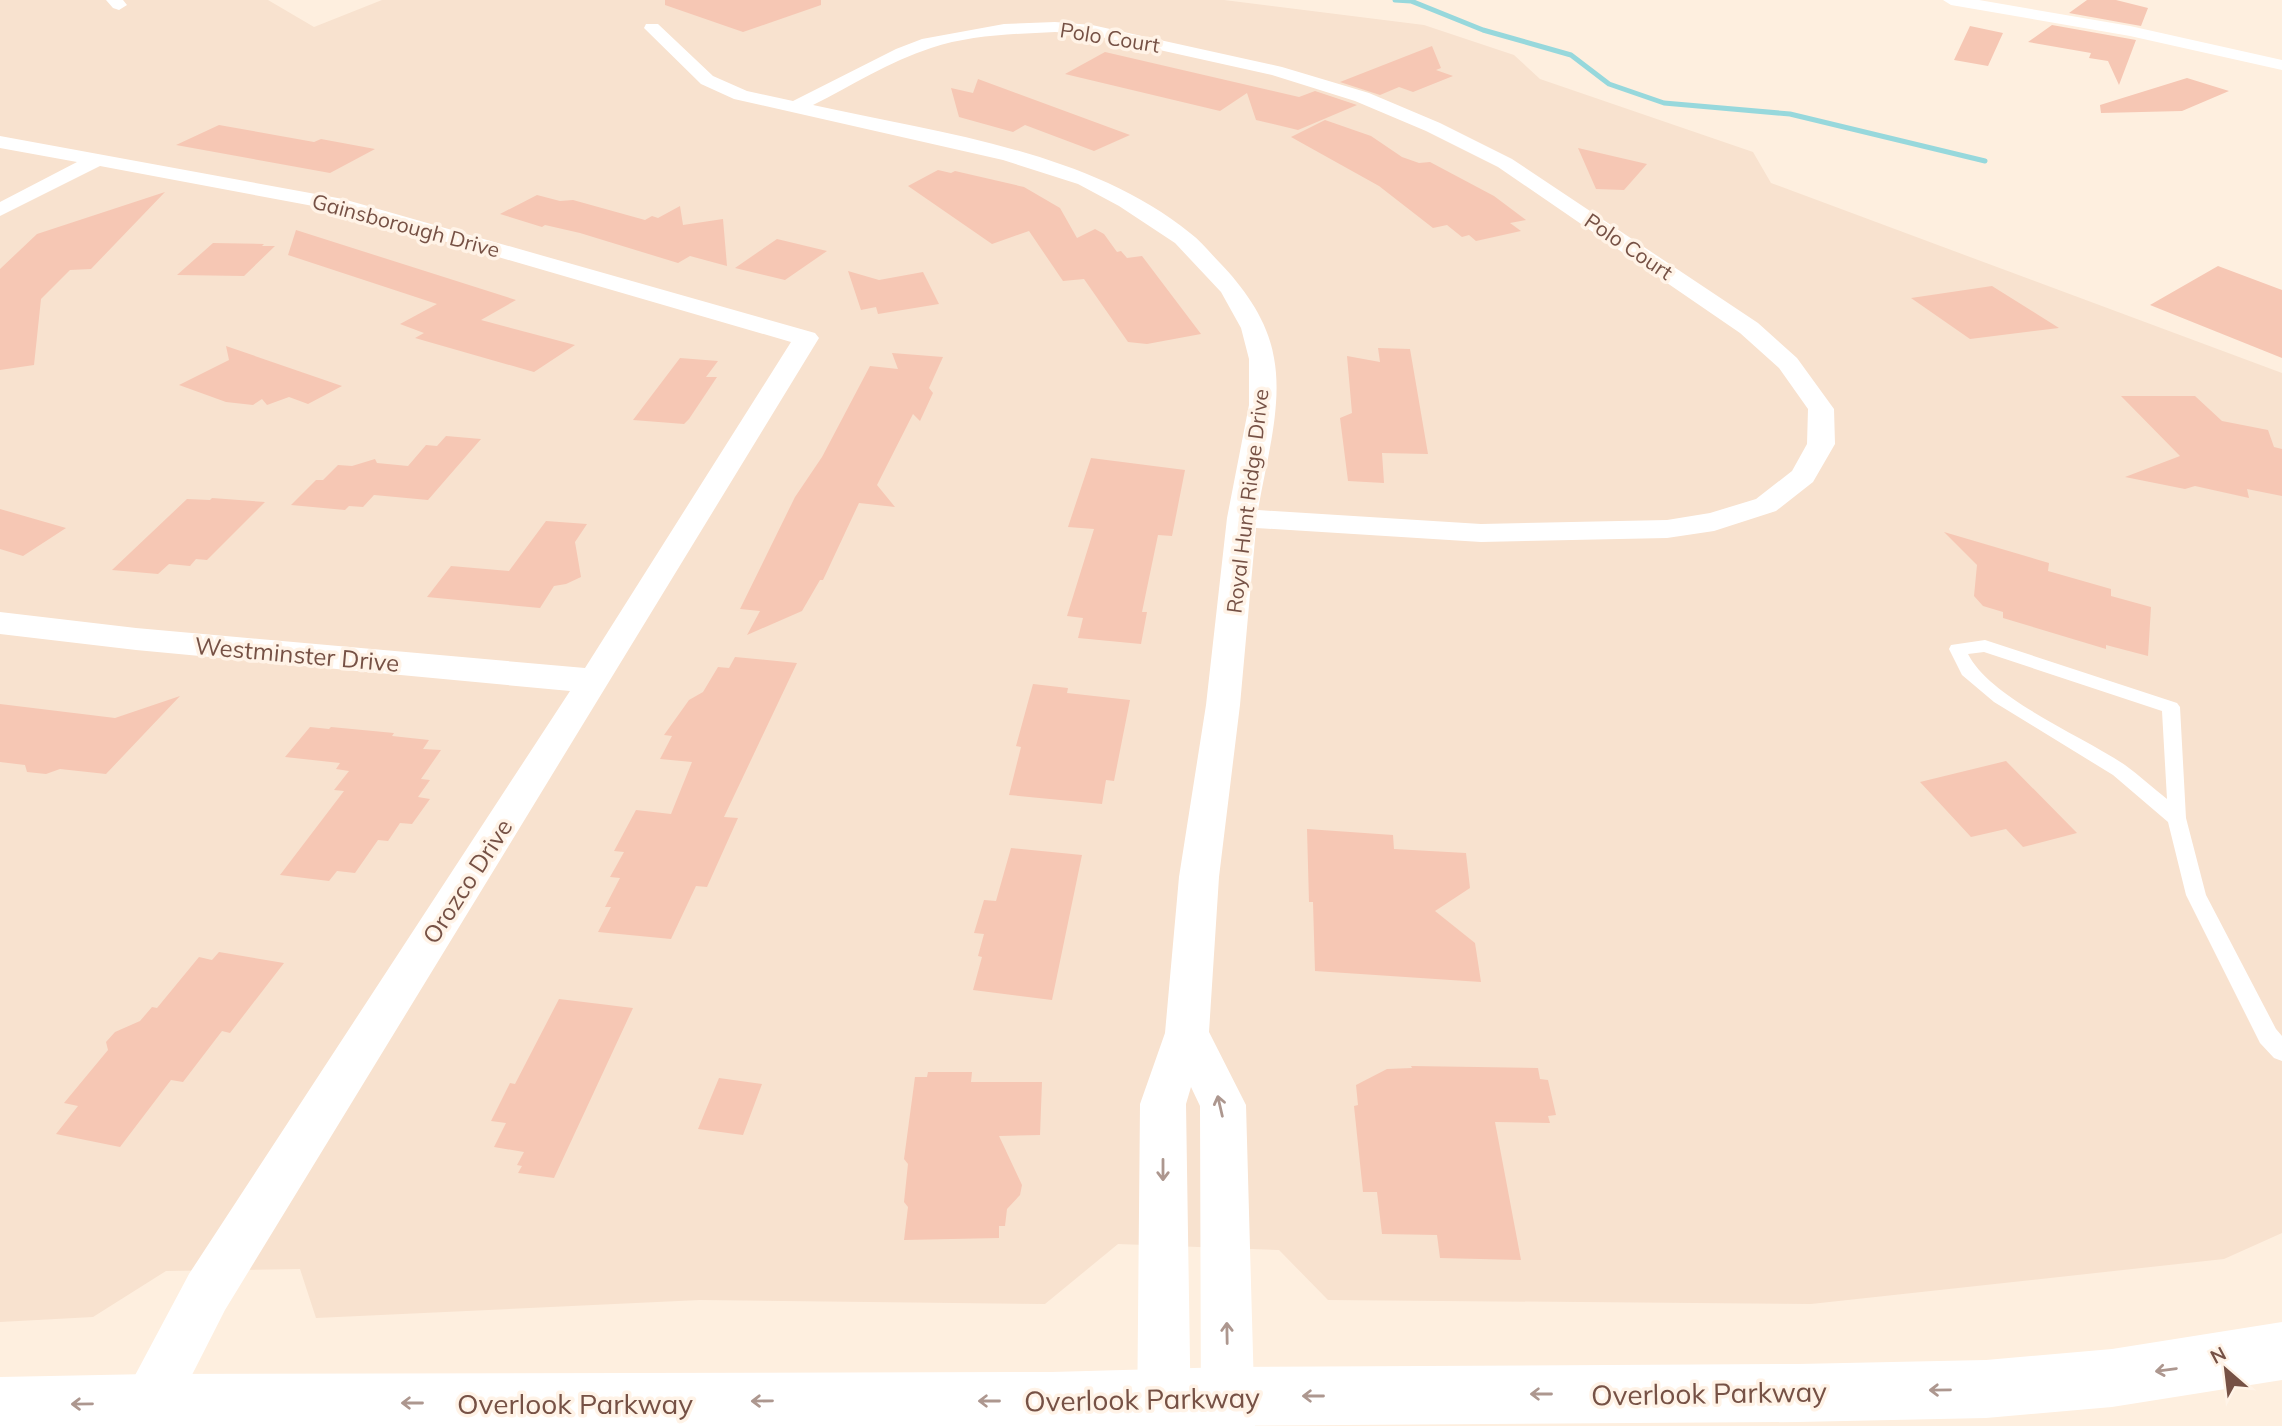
<svg xmlns="http://www.w3.org/2000/svg" width="2282" height="1426" font-family="Mulish,sans-serif">
	<style>
		.residential { fill: #f8e2cf }
		.lines { fill: none; stroke-linecap: round; stroke-linejoin: round }
		.stream { stroke: #97d8dc; stroke-width: 5 }
		.building { fill: #f6c7b4 }
		.service { fill: #fff; fill-rule: evenodd }
		.minor { fill: #fff; fill-rule: evenodd }
		.tertiary { fill: #fff; fill-rule: evenodd }
		.oneway { stroke: #ad978f }
		.labels { text-anchor: middle; dominant-baseline: central; stroke-width: 7; stroke-linejoin: round; paint-order: stroke }
		.far-street-label { font-size: 21px; fill: #765145; stroke: #fff3e7 }
		.street-label { font-size: 24px; fill: #765145; stroke: #fff3e7 }
		.near-street-label { font-size: 28px; fill: #765145; stroke: #fff3e7 }
	</style>
	<rect width="100%" height="100%" fill="#feefdf"/>
	<path class="residential" d="M0,0H268L314,27L382,0H1224L1424,25L1514,55L1540,79L1753,152L1771,183L2282,373V1233L2224,1259L1811,1304L1328,1300L1279,1250L1118,1244L1045,1304L700,1300L316,1318L300,1269L166,1271L93,1317L0,1322Z"/>
	<g class="lines">
		<path class="stream" d="M1395,0L1411,1L1483,30L1571,55L1609,84L1664,103L1790,114L1985,161"/>
	</g>
	<path class="building" d="M665,0H821V5L743,32L665,5Z
		M2087,0H2116L2148,8L2141,26L2069,13Z
		M2052,25L2136,40L2119,85L2108,61L2089,58L2091,53L2028,42Z
		M1970,26L2003,33L1988,66L1954,60Z
		M1432,46L1441,68L1436,70L1453,76L1413,92L1399,87L1380,95L1340,82Z
		M1105,52L1299,97L1315,91L1357,105L1298,130L1256,120L1247,93L1220,111L1065,74Z
		M2187,78L2229,91L2182,111L2101,113L2100,105Z
		M978,79L1130,135L1094,151L1025,125L1013,132L959,117L951,88L973,93Z
		M1325,120L1371,136L1402,157L1419,163L1430,162L1494,196L1526,220L1510,223L1521,231L1476,241L1469,235L1462,237L1447,225L1433,228L1379,186L1291,137Z
		M219,125L314,142L321,139L375,149L330,173L176,145Z
		M1578,148L1647,164L1624,190L1596,189Z
		M938,170L951,173L955,171L1024,187L1060,208L1077,238L1095,229L1104,234L1117,252L1121,251L1127,258L1142,256L1201,334L1147,344L1128,342L1084,279L1063,281L1029,231L992,244L908,186Z
		M165,192L91,269L70,270L41,299L34,365L0,370V269L37,234Z
		M537,195L560,201L573,200L645,220L652,216L658,218L680,206L683,225L723,219L727,266L690,256L678,263L580,233L545,225L542,227L500,214Z
		M296,230L516,300L481,320L575,345L534,372L415,338L424,333L400,324L437,304L288,255Z
		M777,239L827,251L785,280L735,268Z
		M213,243L264,244L262,246H275L244,276L177,275Z
		M2218,266L2282,290V358L2150,305Z
		M848,271L879,280L923,272L939,304L878,314L876,307L861,310Z
		M1992,286L2059,328L1970,339L1911,298Z
		M226,346L342,386L308,404L289,397L267,405L262,399L253,405L226,402L179,385L229,360Z
		M1378,348L1410,349L1428,454L1382,453L1384,483L1348,481L1340,418L1352,413L1347,356L1380,362Z
		M892,353L943,357L929,388L933,393L920,421L913,414L877,485L895,507L859,503L823,580H820L802,611L747,635L760,611L740,609L795,497L822,457L870,366L898,369Z
		M680,358L718,361L706,377H717L689,419L684,424L633,420Z
		M2121,396H2195L2222,421L2268,430L2274,447L2282,449V496L2247,489L2249,498L2195,486L2185,489L2125,477L2180,456Z
		M446,436L481,439L428,500L374,495L363,507L349,506L345,510L291,505L316,480H323L338,465L352,466L375,459L377,463L408,466L426,445L437,446Z
		M1091,458L1185,470L1172,536L1158,535L1142,612H1147L1141,644L1078,638L1083,618L1067,616L1094,529L1068,527Z
		M212,498L265,502L207,560L196,559L190,566L169,564L158,574L112,570L187,499L210,500Z
		M0,509L66,528L23,556L0,549Z
		M546,521L587,524L575,542L581,577L566,584L554,586L540,608L427,597L451,566L509,571Z
		M1944,532L2049,563L2048,571L2111,589V596L2151,607L2148,656L2106,645V649L2003,618V612L1983,606L1974,596L1977,565Z
		M735,657L797,663L724,817L738,818L707,887L696,886L671,939L598,932L611,907H605L620,878L610,877L624,852L614,851L636,810L671,814L692,762L660,759L672,736L664,735L689,700L703,692L718,667L729,668Z
		M1033,684L1068,688L1067,693L1130,700L1114,781L1106,780L1102,804L1009,795L1021,747L1016,746Z
		M180,696L106,774L60,769L46,774L27,772L25,765L0,762V704L115,718Z
		M310,727L329,729L331,727L394,733L392,736L429,740L423,749L441,750L421,779L430,780L418,797L430,799L412,824L400,823L388,841L378,840L355,873L337,871L329,881L280,875L344,791L334,790L349,771L336,769L340,763L285,757Z
		M2006,761L2077,833L2023,847L2006,829L1971,837L1920,782Z
		M1307,829L1393,835L1394,849L1466,853L1470,888L1435,911L1475,943L1481,982L1315,971L1313,902H1309Z
		M1011,848L1082,855L1052,1000L973,990L982,957L978,956L984,934L974,933L984,900L996,901Z
		M219,952L284,963L230,1033L222,1031L183,1082L171,1080L120,1147L56,1134L78,1106L64,1103L108,1050L106,1042L115,1032L140,1021L152,1007L157,1008L199,957L212,960Z
		M559,999L633,1008L554,1178L518,1173L522,1166L517,1165L524,1152L494,1147L506,1123L491,1121L510,1083L515,1084Z
		M1411,1066L1538,1068L1540,1079L1548,1080L1556,1115L1548,1116L1550,1123L1495,1122L1521,1260L1440,1258L1437,1235L1382,1234L1377,1192H1363L1354,1106L1358,1105L1356,1085L1387,1069L1412,1068Z
		M928,1072H972L971,1082H1042L1040,1135L999,1136L1022,1185L1020,1195L1007,1209L1005,1226H999V1238L904,1240L908,1207L904,1202L908,1164L904,1159L915,1077H927Z
		M719,1078L762,1084L743,1135L698,1129Z"/>
	<g class="lines">
		<path class="service" d="M1985,640L2177,703L2180,707L2186,818L2206,895L2276,1029L2282,1036V1061L2274,1058L2260,1043L2186,895L2168,822L2113,775L1994,702L1962,675L1949,649L1951,645ZM1984,652L2162,711L2167,799C2153,788 2139,775 2125,765C2081,735 1991,699 1968,654Z"/>
		<path class="minor" d="M106,0H123L127,5L119,10L113,8Z
			M1943,0H1979L2130,26L2282,60V70L2130,36L1951,5Z
			M1055,22L1092,25L1282,67L1369,93L1440,123L1512,159L1758,323L1797,358L1834,409L1835,444L1813,482L1776,511L1714,531L1667,538L1481,542L1256,528L1240,705L1219,877L1209,1032L1246,1105L1255,1426H1201L1200,1106L1191,1087L1186,1104L1191,1426H1137L1140,1104L1165,1033L1179,877L1206,705L1227,518L1249,405V359L1241,328L1221,292L1175,243L1119,206L1078,184L1003,160L734,99L701,84L644,28L646,24H658L713,76L747,91L793,101L896,49L922,39L1004,24ZM1055,32L1092,35L1272,75L1355,101L1426,131L1498,167L1740,333L1779,368L1808,409L1807,444L1792,471L1756,499L1710,513L1667,520L1481,524L1258,510C1266,462 1283,406 1274,358C1268,321 1245,289 1220,263C1210,253 1201,241 1190,233C1087,150 938,133 813,105C851,86 890,61 931,48C970,35 1014,34 1055,32Z
			M0,136L343,199L815,333L819,338L225,1310L166,1426H108L189,1274L570,691L136,650L0,634V612L136,628L585,668L791,342L340,211L100,166L0,216V202L77,162L0,148Z"/>
		<path class="tertiary" d="M2282,1322V1380L2112,1407L1986,1418L1798,1422L1202,1426H0V1377L150,1374L1052,1372L1229,1367L1798,1364L1986,1360L2112,1349Z"/>
	</g>
	<defs><path id="oneway-shaft" d="M-6 0H5M1.5-3L5.5 0L1.5 3" fill="none" stroke-width="1.6" stroke-linecap="round" stroke-linejoin="round" transform="scale(1.75)"/></defs>
	<g class="oneway">
		<use href="#oneway-shaft" transform="translate(1220 1106) rotate(-103)"/>
		<use href="#oneway-shaft" transform="translate(1163 1170) rotate(90)"/>
		<use href="#oneway-shaft" transform="translate(1227 1333) rotate(-91)"/>
		<use href="#oneway-shaft" transform="translate(2166 1370) rotate(172)"/>
		<use href="#oneway-shaft" transform="translate(1940 1390) rotate(179)"/>
		<use href="#oneway-shaft" transform="translate(1541 1394) rotate(180)"/>
		<use href="#oneway-shaft" transform="translate(1313 1396) rotate(180)"/>
		<use href="#oneway-shaft" transform="translate(762 1401) rotate(179)"/>
		<use href="#oneway-shaft" transform="translate(989 1401) rotate(-180)"/>
		<use href="#oneway-shaft" transform="translate(412 1403) rotate(-180)"/>
		<use href="#oneway-shaft" transform="translate(82 1404) rotate(179)"/>
	</g>
	<g class="labels">
		<g class="far-street-label">
			<text transform="translate(1110 37) rotate(9)">Polo Court</text>
			<text transform="translate(406 225) rotate(15)">Gainsborough Drive</text>
			<text transform="translate(1629 246) rotate(34)">Polo Court</text>
			<text transform="translate(1247 501) rotate(-83)">Royal Hunt Ridge Drive</text>
		</g>
		<g class="street-label">
			<text transform="translate(297 654) rotate(5)">Westminster Drive</text>
			<text transform="translate(467 881) rotate(-57)">Orozco Drive</text>
		</g>
		<g class="near-street-label">
			<text transform="translate(1709 1393) rotate(-1)">Overlook Parkway</text>
			<text transform="translate(1142 1399) rotate(-1)">Overlook Parkway</text>
			<text x="575" y="1403">Overlook Parkway</text>
		</g>
	</g>
	<g transform="translate(2226 1370) rotate(332)" stroke="#fff3e7" stroke-width="5" paint-order="stroke">
	<path d="M0-5L12 26L0 18L-12 26Z" fill="#765145"/>
	<text y="-10" font-size="19" font-weight="bold" text-anchor="middle" fill="#765145">N</text>
	</g>
</svg>
